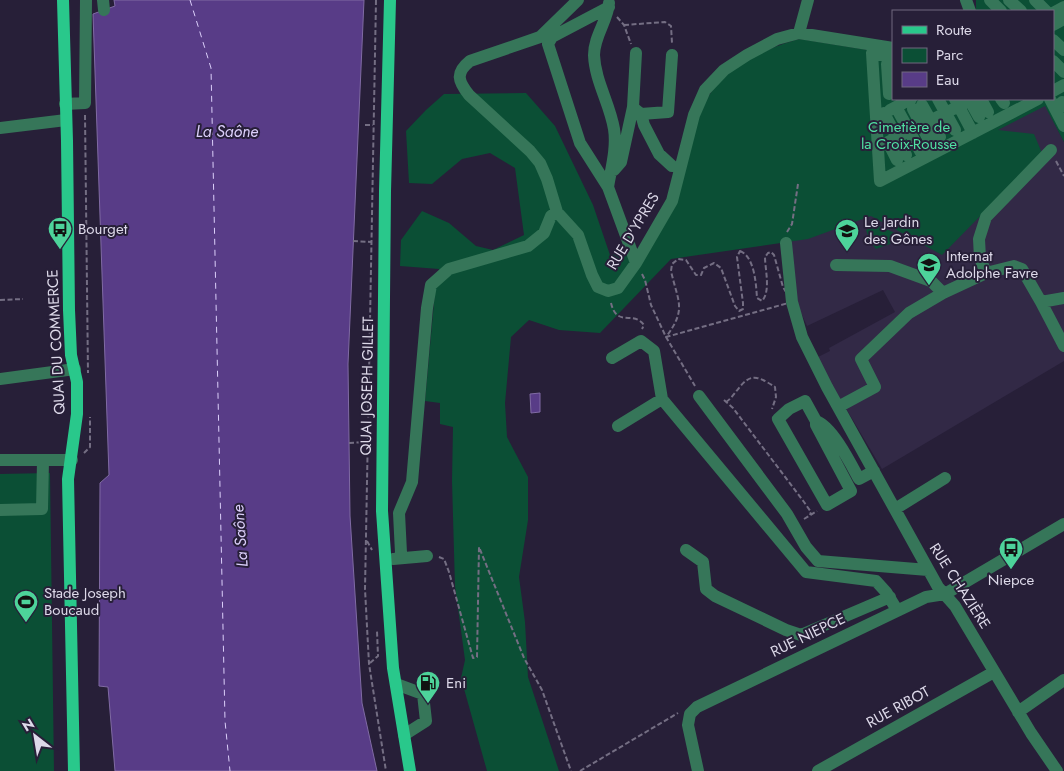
<svg xmlns="http://www.w3.org/2000/svg" width="1064" height="771" font-family="Jost,sans-serif">
	<style>
		.built { fill: #322946 }
		.green { fill: #0b4f35 }
		.water { fill: #583c87; stroke: #806ba4 }
		.lines { fill: none; stroke-linecap: round; stroke-linejoin: round }
		.ferry { stroke: #dbcffa; stroke-width: 1; stroke-dasharray: 6 5; stroke-linecap: butt }
		.path { stroke: #746e83; stroke-width: 2; stroke-dasharray: 5 2.5; stroke-linecap: butt }
		.minor { stroke: #367659; stroke-width: 12 }
		.major { stroke: #29c88b; stroke-width: 12 }
		.labels { text-anchor: middle; dominant-baseline: central; stroke-width: 4; stroke-linejoin: round; paint-order: stroke }
		.park-label { font-size: 15px; fill: #50e0a2; stroke: #271f38 }
		.poi-label { font-size: 15px; fill: #ddd9e9; stroke: #271f38; text-anchor: start }
		.street-label { font-size: 15px; fill: #ddd9e9; stroke: #271f38 }
		.water-label { font-size: 16px; font-style: italic; fill: #dbcffa; stroke: #271f38 }
	</style>
	<rect width="100%" height="100%" fill="#271f38"/>
	<path class="built" d="M1045,105L1064,142V361L882,469L816,358L830,351L829,348L895,312L883,290L807,326L798,306L789,238Z"/>
	<path class="green" d="M976,0H1064V142L1045,106L998,130L1034,134L1042,153L942,255L871,216L808,239L671,259L600,333L559,330L529,320L511,337L505,403L507,437L528,477V520L519,577L525,622L528,677L559,771H487L461,678L465,660L455,586L452,481L453,427L440,424V403L425,401L435,292L439,269L400,266L401,240L422,211L449,223L476,246L493,250L524,235L515,168L490,153L462,159L432,184L409,183L406,131L426,110L444,94L526,93L555,126L593,205L610,255L652,247C663,216 674,185 686,154C693,134 699,112 710,94C727,67 770,46 800,39L893,54V99H1053V11H976Z
		M877,225L895,233L890,244L876,249L870,242L866,230Z
		M50,473L54,771H0V474Z"/>
	<path class="water" d="M114,0H364L348,364L350,516L362,703L377,771H115L108,687L99,686L100,483L109,475L93,14L115,6Z
		M540,393V412L531,413L530,394Z"/>
	<g class="lines">
		<path class="ferry" d="M190,0L211,68L225,721L230,771"/>
		<path class="path" d="M376,0L365,589L369,664L386,771
			M617,17L624,25L631,44
			M624,25L665,22L671,26L672,43
			M85,115L88,373
			M365,125H373
			M1056,161L1064,176
			M787,232L792,224L798,184
			M353,241L371,242
			M740,251C755,257 756,285 757,298L762,301C771,291 765,269 765,257L768,253L771,252L774,255L783,287L792,302L666,337C687,309 678,302 671,271L672,264L678,259L686,260L696,275H701L704,268L714,263L721,268L735,306L739,311L743,309V303L737,257Z
			M642,274L645,280L651,305L666,337L695,386
			M0,300L23,299
			M611,303C617,328 633,310 644,325L642,329
			M724,400L733,408L804,502L811,512L810,515
			M726,402C736,396 743,375 757,378C763,379 770,384 775,387L776,397L772,409
			M349,443L368,442
			M84,453L90,447V417
			M804,519L817,511
			M367,541L372,550
			M439,557L444,559L449,572L473,658L477,657L479,547L524,658L542,690L571,771
			M370,663L378,656L377,631
			M580,771L678,713"/>
		<path class="minor" d="M103,0L104,10
			M966,0L970,11
			M990,0L1001,11
			M1009,0L1021,11
			M1035,0L1046,11
			M609,7L552,37L548,44L580,143L608,187L636,263
			M1053,13L1064,7
			M1053,25L1064,19
			M799,33L808,0
			M1053,40L1064,50
			M889,56L872,53L880,181L1038,99
			M1053,61L1064,72
			M887,64L889,94L893,92
			M1053,91L1064,85
			M938,99L955,130
			M955,99L973,133
			M969,99L979,117
			M981,99L988,112
			M1001,99L1004,103
			M1050,99L1064,126
			M1062,102L1064,106
			M65,104L85,103L86,0
			M922,105L940,137
			M896,107L924,158
			M635,109L641,114L644,125L659,154L672,166
			M913,109L930,142
			M890,110L911,99
			M884,113L906,155
			M641,114L668,112L672,55
			M0,128L66,120
			M888,142L897,160
			M878,147L973,99
			M614,170L621,162L633,107L636,53
			M608,187C611,169 617,148 614,129C610,104 595,81 594,55C594,36 608,20 609,3
			M557,212L547,179L540,163L530,151L469,95C458,81 455,73 470,61L540,37L578,0
			M786,243L792,302L802,337L827,387L938,587L955,606L1031,733L1057,771
			M836,265L890,266L931,281L943,293
			M986,273L980,258L979,239L986,217L1051,150
			M1041,302L1064,346
			M612,358L641,341L654,351L662,399L806,572L876,581L886,592L897,610
			M0,379L75,369
			M699,396L787,514L806,547L818,561L928,570
			M838,407L875,387L861,359L909,313L943,293L986,273L1014,266L1022,269L1041,302L1064,298
			M816,421L805,401L789,409L778,419L827,505L851,491L816,425V421C832,426 851,464 859,479L874,471
			M618,426L662,399
			M0,460H72
			M895,509L945,478
			M0,510L42,509L43,461
			M686,550L703,562L706,589L715,596L786,630L801,635L890,597
			M399,558L401,553L399,513L412,482L427,308L431,285L449,269L528,246L544,233L551,216L557,212L578,235L592,275L598,287L608,291L618,288L636,263L672,201L694,115L705,90L724,70L747,55L777,39L799,33L893,48
			M393,559L427,556
			M396,684L423,694L426,721L404,735
			M1018,712L1064,680
			M698,771L688,725L690,714L697,707L926,597L945,594L1064,524
			M818,771L994,672"/>
		<path class="major" d="M63,0L67,141L69,310L71,355L77,382V414L68,479L74,771
			M390,0L385,191L382,511L393,668L410,771"/>
	</g>
	<defs>
		<symbol id="bus-pin" viewBox="-11 -11 22 30"><path d="M0 17L-7.5 6A9.5 9.5 0 1 1 7.5 6Z" fill="#4dd39a" stroke="#271f38"/><path d="M-5-6H5V4H4V6H2V4H-2V6H-4V4H-5ZM-3.5-4V0h7V-4ZM-3.5 1.2v1.5H-2V1.2ZM2 1.2v1.5H3.5V1.2Z" fill="#111"/></symbol>
		<symbol id="school-pin" viewBox="-11 -11 22 30"><path d="M0 17L-7.5 6A9.5 9.5 0 1 1 7.5 6Z" fill="#4dd39a" stroke="#271f38"/><path d="M0-5L7-2L0 1L-7-2ZM-4 1L0 2.5L4 1V4Q0 6-4 4Z" fill="#111"/></symbol>
		<symbol id="stadium-pin" viewBox="-11 -11 22 30"><path d="M0 17L-7.5 6A9.5 9.5 0 1 1 7.5 6Z" fill="#4dd39a" stroke="#271f38"/><path d="M0-5a6.5 5 0 1 0 0 10a6.5 5 0 1 0 0-10ZM-3.5-1.8h7v3.6h-7Z" fill="#111"/></symbol>
		<symbol id="fuel-pin" viewBox="-11 -11 22 30"><path d="M0 17L-7.5 6A9.5 9.5 0 1 1 7.5 6Z" fill="#4dd39a" stroke="#271f38"/><path d="M-5.5-6h7V0h2V4h1.3V-2.5L3-4.5l.8-.8L6-3V5H2.5V1h-1V6h-7ZM-4.2-4.7v3.2H.2V-4.7Z" fill="#111"/></symbol>
	</defs>
	<g fill-rule="evenodd">
		<use href="#bus-pin" x="46" y="215" width="28" height="38"/>
		<use href="#school-pin" x="833" y="217" width="28" height="38"/>
		<use href="#school-pin" x="915" y="251" width="28" height="38"/>
		<use href="#bus-pin" x="997" y="535" width="28" height="38"/>
		<use href="#stadium-pin" x="12" y="588" width="28" height="38"/>
		<use href="#fuel-pin" x="414" y="669" width="28" height="38"/>
	</g>
	<g class="labels">
		<g class="park-label">
			<text x="909" y="127">Cimetière de<tspan x="909" dy="17">la Croix-Rousse</tspan></text>
		</g>
		<g class="poi-label">
			<text x="864" y="222">Le Jardin<tspan x="864" dy="17">des Gônes</tspan></text>
			<text x="78" y="229">Bourget</text>
			<text x="946" y="256">Internat<tspan x="946" dy="17">Adolphe Favre</tspan></text>
			<text x="1011" y="580" text-anchor="middle">Niepce</text>
			<text x="44" y="593">Stade Joseph<tspan x="44" dy="17">Boucaud</tspan></text>
			<text x="446" y="683">Eni</text>
		</g>
		<g class="street-label">
			<text transform="translate(633 231) rotate(-59)">RUE D'YPRES</text>
			<text transform="translate(56 342) rotate(-93)">QUAI DU COMMERCE</text>
			<text transform="translate(367 386) rotate(-89)">QUAI JOSEPH GILLET</text>
			<text transform="translate(960 586) rotate(57)">RUE CHAZIÈRE</text>
			<text transform="translate(808 635) rotate(-26)">RUE NIEPCE</text>
			<text transform="translate(898 707) rotate(-29)">RUE RIBOT</text>
		</g>
		<g class="water-label">
			<text x="227" y="131">La Saône</text>
			<text transform="translate(240 536) rotate(-94)">La Saône</text>
		</g>
	</g>
	<rect x="892" y="10" width="162" height="90" fill="#271f38" stroke="#70697f"/>
	<rect x="902" y="26" width="25" height="8" fill="#29c88b" stroke="#70697f"/>
	<text x="936" y="35" font-size="15" fill="#ddd9e9">Route</text>
	<rect x="902" y="48" width="25" height="15" fill="#0b4f35" stroke="#70697f"/>
	<text x="936" y="60" font-size="15" fill="#ddd9e9">Parc</text>
	<rect x="902" y="72" width="25" height="15" fill="#583c87" stroke="#70697f"/>
	<text x="936" y="85" font-size="15" fill="#ddd9e9">Eau</text>
	<g transform="translate(35 736) rotate(329)" stroke="#271f38" stroke-width="4" paint-order="stroke">
	<path d="M0-4L9 19L0 12L-9 19Z" fill="#ddd9e9"/>
	<text y="-8" font-size="14" font-weight="bold" text-anchor="middle" fill="#ddd9e9">N</text>
	</g>
</svg>
